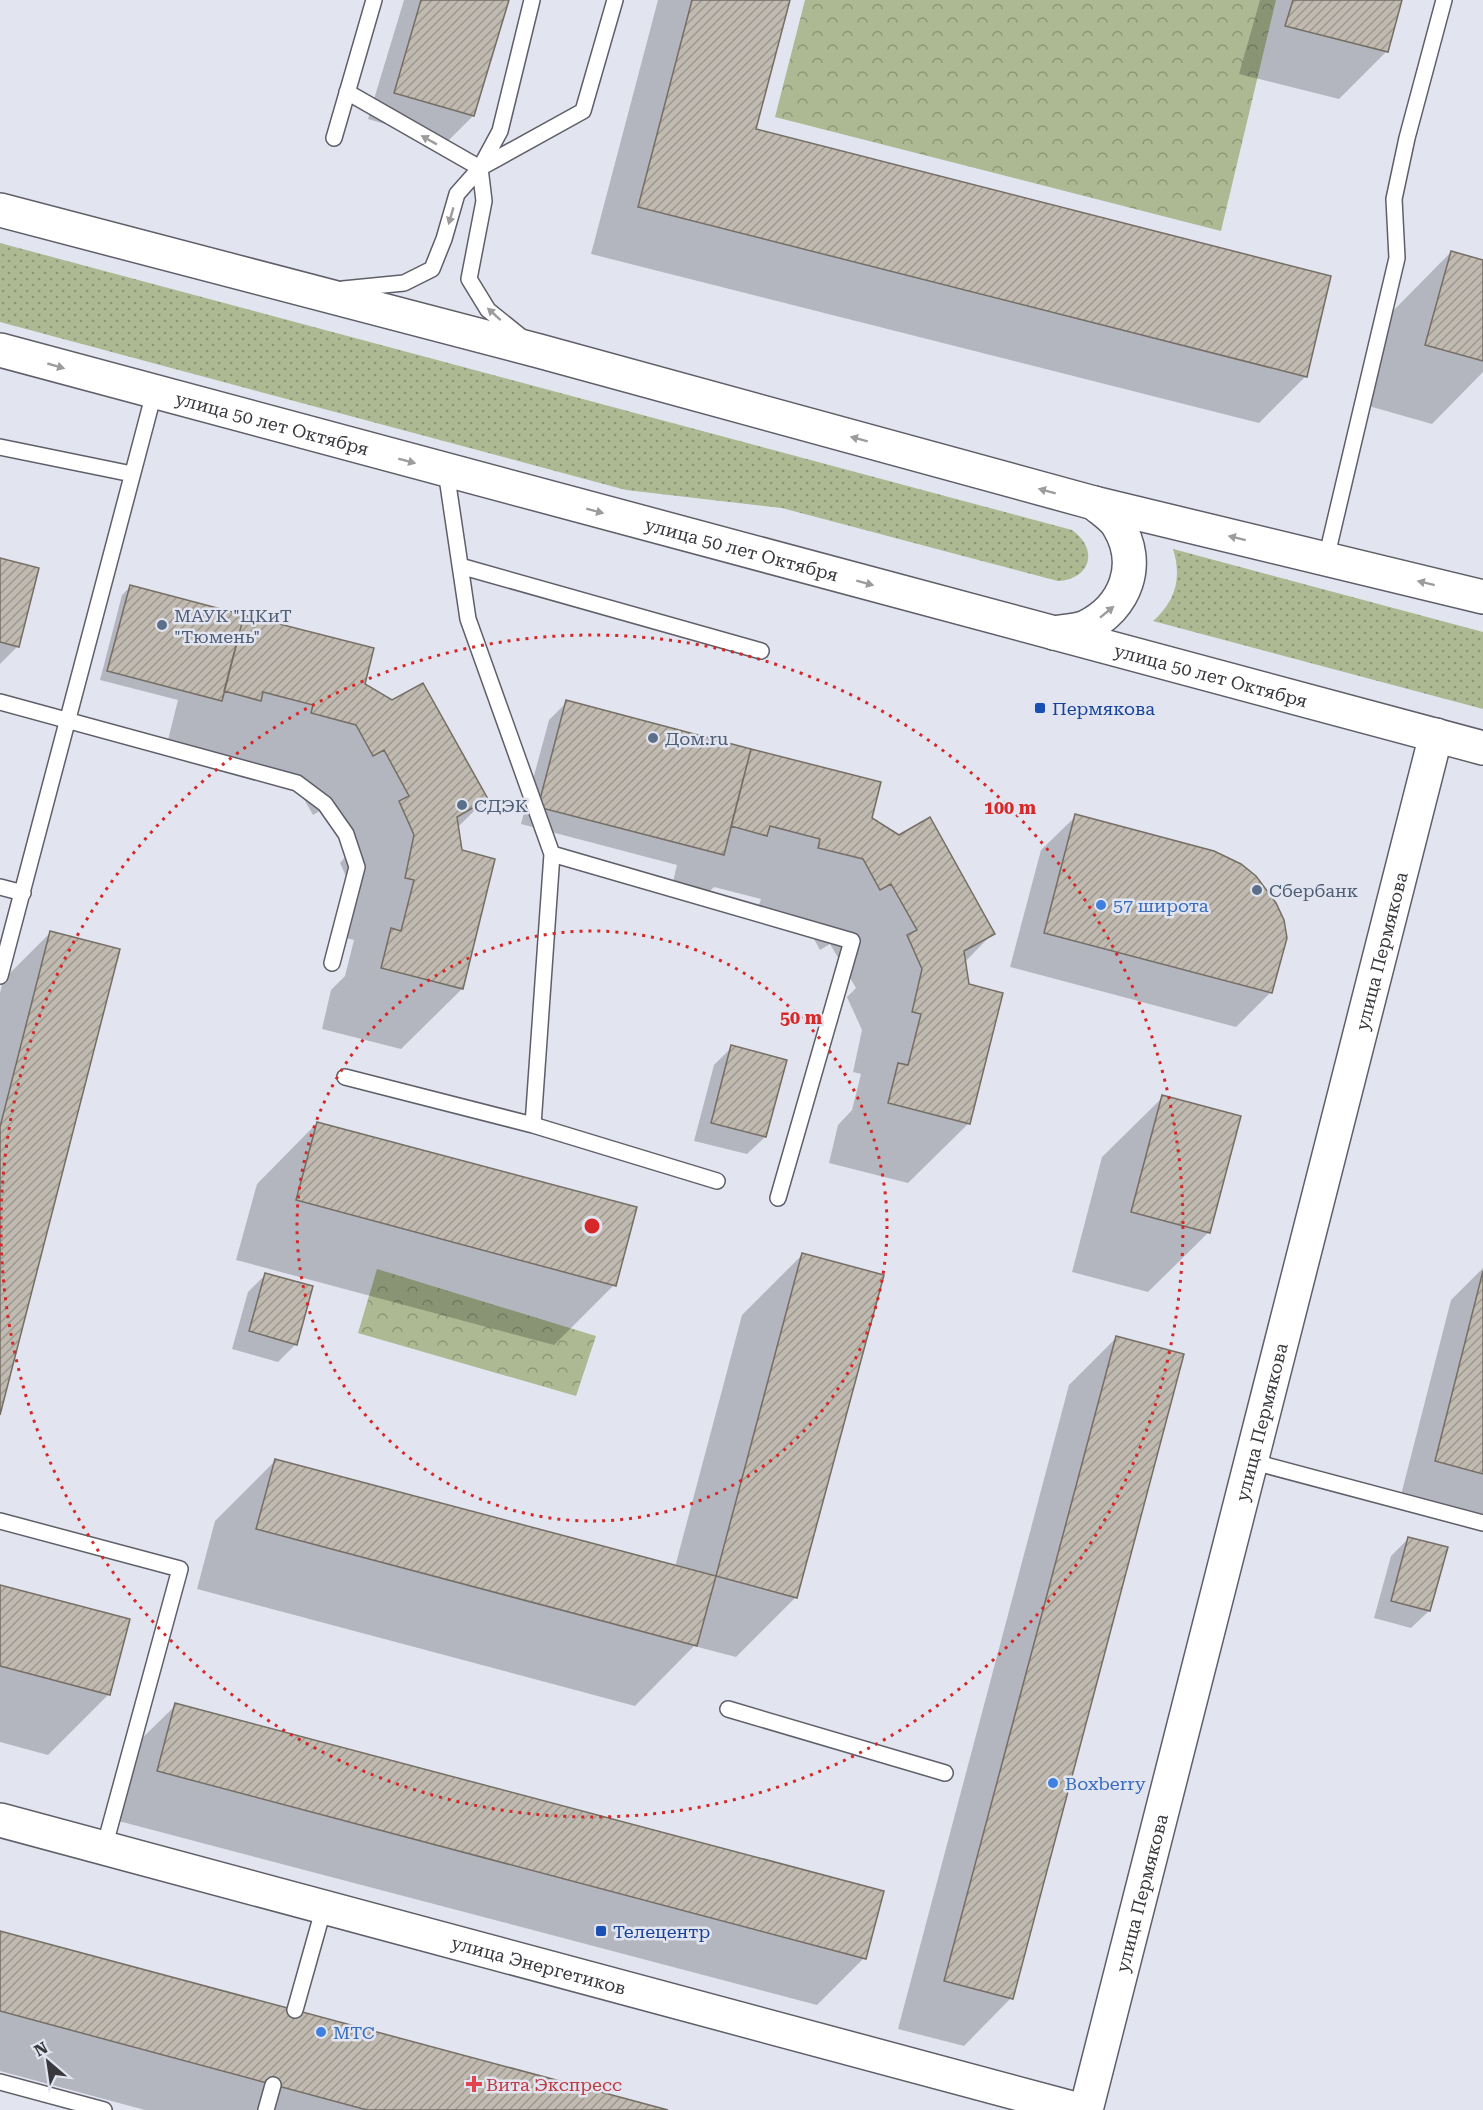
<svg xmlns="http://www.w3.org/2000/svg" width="1483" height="2110" font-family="'Roboto Serif',serif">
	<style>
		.grass { fill: url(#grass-dots) }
		.park { fill: url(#park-crowns) }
		.shadow { fill: #0003 }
		.building { fill: url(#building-hatch); stroke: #746e65; stroke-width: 1.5 }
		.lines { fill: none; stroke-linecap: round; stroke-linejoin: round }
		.lane-casing { stroke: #5e5f69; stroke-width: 18 }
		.secondary-casing { stroke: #5e5f69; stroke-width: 36 }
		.lane { stroke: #fff; stroke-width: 15 }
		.secondary { stroke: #fff; stroke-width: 33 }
		.oneway { fill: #9c9c9e }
		.ring { fill: none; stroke: #d62828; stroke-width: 3; stroke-dasharray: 3 6 }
		.service-dot { fill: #5c6f8a; stroke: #e2e4ef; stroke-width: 2 }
		.transit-dot { fill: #1a4fb4; stroke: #e2e4ef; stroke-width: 2 }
		.shop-dot { fill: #3f7fe0; stroke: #e2e4ef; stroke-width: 2 }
		.health-dot { fill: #e0444e; stroke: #e2e4ef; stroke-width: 2 }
		.labels { text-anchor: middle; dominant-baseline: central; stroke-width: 5; stroke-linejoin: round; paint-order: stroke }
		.street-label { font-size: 18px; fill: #38383d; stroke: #e2e4ef }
		.service-label { font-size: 18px; fill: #4e5e75; stroke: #e2e4ef; text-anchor: start }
		.transit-label { font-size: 18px; fill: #164399; stroke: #e2e4ef; text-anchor: start }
		.shop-label { font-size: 18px; fill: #366cbe; stroke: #e2e4ef; text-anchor: start }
		.health-label { font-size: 18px; fill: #be3a42; stroke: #e2e4ef; text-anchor: start }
		.centre { fill: #d62828; stroke: #e2e4ef; stroke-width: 3 }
		.ring-label { font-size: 18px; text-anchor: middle; font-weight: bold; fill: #d62828; stroke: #e2e4ef; stroke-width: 5; stroke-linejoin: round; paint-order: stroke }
	</style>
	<defs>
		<pattern id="grass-dots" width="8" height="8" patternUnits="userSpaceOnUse" patternTransform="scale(1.5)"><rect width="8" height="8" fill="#acb992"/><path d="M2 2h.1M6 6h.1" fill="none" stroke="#8d9778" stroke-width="1.8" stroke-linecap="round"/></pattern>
		<pattern id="park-crowns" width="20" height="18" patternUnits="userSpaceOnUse" patternTransform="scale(1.5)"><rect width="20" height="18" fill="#acb992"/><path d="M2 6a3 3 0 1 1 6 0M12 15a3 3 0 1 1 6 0" fill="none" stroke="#8d9778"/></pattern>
		<pattern id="building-hatch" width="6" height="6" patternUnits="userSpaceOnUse" patternTransform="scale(1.5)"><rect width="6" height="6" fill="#c0bab0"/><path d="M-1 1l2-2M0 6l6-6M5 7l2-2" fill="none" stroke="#9d9890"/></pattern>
	</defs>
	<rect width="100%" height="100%" fill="#e2e4ef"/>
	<path class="grass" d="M0,243L1072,530C1099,549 1091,579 1058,581L782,508L626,490L0,322Z
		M1173,549L1483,632V709L1153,621C1176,601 1182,577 1173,549Z"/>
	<path class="park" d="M805,0H1276L1221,231L775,117Z
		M377,1269L596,1336L576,1396L358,1333Z"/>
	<path class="shadow" d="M404,0H507L473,116L447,142L368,119Z
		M658,0H788L754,130L1306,376L1259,423L591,254Z
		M1260,0H1400L1386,52L1339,99L1239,74Z
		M1451,252L1483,261V372L1432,424L1365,405L1391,313Z
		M0,560L18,646L0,664Z
		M131,586L363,685L486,799L457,828L460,851L494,860L462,989L401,1049L322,1029L331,990L345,976L354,940L346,938L355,896L340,863L348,854L323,809L313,815L296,785L165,752L178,700L100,680L122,595Z
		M567,702L870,819L993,933L964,963L969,1123L908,1183L829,1163L838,1125L852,1110L861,1074L853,1072L862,1030L847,997L856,988L830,944L820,950L803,919L758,908L761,899L714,887L706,895L672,886L677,865L521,824L549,720Z
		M1076,816L1271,992L1236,1027L1010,967L1041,850Z
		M51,932L0,1409V993L3,980Z
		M732,1047L765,1137L747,1154L694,1141L714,1065Z
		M1163,1097L1209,1232L1148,1292L1072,1272L1102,1157Z
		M317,1123L614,1285L554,1345L236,1260L257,1184Z
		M802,1255L796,1597L736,1657L694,1646L635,1706L197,1589L215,1521L275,1461L675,1567L742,1315Z
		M1483,1268V1516L1401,1495L1451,1300Z
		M265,1275L296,1344L278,1362L232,1349L248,1292Z
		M1116,1338L1011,1998L964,2046L898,2029L1069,1385Z
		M1409,1538L1429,1611L1411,1628L1374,1618L1391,1556Z
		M0,1587L109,1694L48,1755L0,1742Z
		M176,1705L864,1958L817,2005L111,1819L128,1752Z
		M0,1932L662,2110H145L0,2071Z"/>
	<path class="building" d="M421,0H509L474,116L394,93Z
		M692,0H790L756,129L1331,276L1307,377L638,207Z
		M692,0H790L756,129L1331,276L1307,377L638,207Z
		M1293,0H1402L1388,52L1285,26Z
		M1293,0H1402L1388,52L1285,26Z
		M1451,251L1483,260V361L1425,345Z
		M0,558L39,568L19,647L0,642Z
		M130,585L244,615L222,701L107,671Z
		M244,615L374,648L365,684L392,700L423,683L488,799L457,817L462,850L495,859L463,989L381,968L391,928L401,931L414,880L405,878L414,835L399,801L409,796L384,750L373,756L356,725L311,713L313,705L263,692L261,701L224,691Z
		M566,700L751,749L724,855L538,807Z
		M751,749L881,782L872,818L899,835L930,817L995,934L964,951L969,984L1003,993L970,1124L888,1103L898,1063L908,1065L921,1014L912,1012L922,969L907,935L917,930L891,884L880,890L863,859L818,848L820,839L770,826L767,836L731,826Z
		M1075,814L1214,851L1241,864L1256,876L1276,903L1284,920L1287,938L1272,993L1044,933Z
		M50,931L120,949L0,1415V1127Z
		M731,1045L787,1060L766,1137L711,1123Z
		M1162,1095L1241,1116L1210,1233L1131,1212Z
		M317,1122L637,1207L616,1286L296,1200Z
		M802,1253L884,1275L797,1598L716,1576Z
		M1483,1271V1474L1435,1461Z
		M265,1273L313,1286L297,1345L249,1331Z
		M1116,1336L1184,1354L1013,1999L944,1981Z
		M275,1459L716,1576L697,1646L256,1529Z
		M1408,1537L1448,1547L1430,1611L1391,1601Z
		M0,1585L130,1619L110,1695L0,1666Z
		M175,1703L884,1891L866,1959L157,1771Z
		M0,1931L668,2110H367L0,2011Z"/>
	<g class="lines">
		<defs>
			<path id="lane" d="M347,92L480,168
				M334,138L374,0
				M480,168L583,111L615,0
				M480,168L484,201L469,279L488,310L524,339
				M343,289L404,283L432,269L444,239L457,194L480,168L500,131L532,0
				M0,447L132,474
				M446,471L468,619L552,854L533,1125L717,1181
				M1326,559L1397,258L1394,199L1407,138L1444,0
				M460,566L761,651
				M0,702L297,783L325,804L346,834L357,867L332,963
				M552,854L852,941L778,1198
				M0,887L23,893
				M0,976L154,393
				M345,1077L533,1125
				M1250,1461L1483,1523
				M0,1521L180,1569L104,1848
				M728,1709L945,1773
				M295,2010L324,1907
				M0,2082L104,2110
				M266,2110L273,2085"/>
			<g id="secondary">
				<path d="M0,210L539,351L1094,503L1483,597"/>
				<path id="s1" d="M0,350L1483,748"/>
				<path d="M1054,633C1064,631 1077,631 1086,627C1126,607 1142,564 1118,525C1113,517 1102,510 1094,503"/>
				<path id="s2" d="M0,1820L1079,2110"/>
				<path id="s3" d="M1086,2110L1436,735"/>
			</g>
		</defs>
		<use href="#lane" class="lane-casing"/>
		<use href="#secondary" class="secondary-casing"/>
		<use href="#lane" class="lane"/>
		<use href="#secondary" class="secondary"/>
	</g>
	<defs><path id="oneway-solid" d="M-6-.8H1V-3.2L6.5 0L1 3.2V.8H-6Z" transform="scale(1.5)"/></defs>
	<g class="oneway">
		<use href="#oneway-solid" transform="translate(429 140) rotate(-151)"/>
		<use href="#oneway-solid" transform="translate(451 216) rotate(106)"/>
		<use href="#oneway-solid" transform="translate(494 314) rotate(-138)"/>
		<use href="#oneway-solid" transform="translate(56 366) rotate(16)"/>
		<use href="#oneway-solid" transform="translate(859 439) rotate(-165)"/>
		<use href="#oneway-solid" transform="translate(407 461) rotate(15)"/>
		<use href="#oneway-solid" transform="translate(1047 491) rotate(-165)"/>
		<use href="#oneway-solid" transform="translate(595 511) rotate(15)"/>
		<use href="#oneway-solid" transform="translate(1237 538) rotate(-166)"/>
		<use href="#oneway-solid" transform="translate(865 583) rotate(15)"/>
		<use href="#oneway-solid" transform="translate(1426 583) rotate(-166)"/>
		<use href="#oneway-solid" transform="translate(1107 612) rotate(-39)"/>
	</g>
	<g class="ring">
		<circle cx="592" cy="1226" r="295"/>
		<circle cx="592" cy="1226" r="591"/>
	</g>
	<g class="service-dot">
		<circle cx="162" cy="625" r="6"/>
		<circle cx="653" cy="738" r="6"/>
		<circle cx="462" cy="805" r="6"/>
		<circle cx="1257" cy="890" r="6"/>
	</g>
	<g class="transit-dot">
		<rect x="1034" y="702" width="12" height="12" rx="3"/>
		<rect x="595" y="1925" width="12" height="12" rx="3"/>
	</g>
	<g class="shop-dot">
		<circle cx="1101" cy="905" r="6"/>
		<circle cx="1053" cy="1783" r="6"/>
		<circle cx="321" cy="2032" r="6"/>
	</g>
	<path class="health-dot" d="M471 2075h6v6h6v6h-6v6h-6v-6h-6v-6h6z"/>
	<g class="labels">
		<g class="street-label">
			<text stroke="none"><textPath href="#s1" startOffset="282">улица 50 лет Октября</textPath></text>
			<text stroke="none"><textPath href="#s1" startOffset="768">улица 50 лет Октября</textPath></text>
			<text stroke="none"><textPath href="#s1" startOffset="1254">улица 50 лет Октября</textPath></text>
			<text stroke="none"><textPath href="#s3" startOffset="1196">улица Пермякова</textPath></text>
			<text stroke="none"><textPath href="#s3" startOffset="710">улица Пермякова</textPath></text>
			<text stroke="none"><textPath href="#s3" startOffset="224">улица Пермякова</textPath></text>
			<text stroke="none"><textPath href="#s2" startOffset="558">улица Энергетиков</textPath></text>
		</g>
		<g class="service-label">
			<text x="174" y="615">МАУК "ЦКиТ<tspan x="174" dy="21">"Тюмень"</tspan></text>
			<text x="665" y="738">Дом.ru</text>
			<text x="474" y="805">СДЭК</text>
			<text x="1269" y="890">Сбербанк</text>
		</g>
		<g class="transit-label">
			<text x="1052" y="708">Пермякова</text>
			<text x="613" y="1931">Телецентр</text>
		</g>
		<g class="shop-label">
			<text x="1113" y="905">57 широта</text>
			<text x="1065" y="1783">Boxberry</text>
			<text x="333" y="2032">МТС</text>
		</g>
		<g class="health-label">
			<text x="486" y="2084">Вита Экспресс</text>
		</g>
	</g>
	<circle cx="592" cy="1226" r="9" class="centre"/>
	<g class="ring-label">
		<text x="1010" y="814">100 m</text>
		<text x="801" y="1024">50 m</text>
	</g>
	<g transform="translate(48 2062) rotate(331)" stroke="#e2e4ef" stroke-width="4.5" paint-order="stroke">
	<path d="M0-4.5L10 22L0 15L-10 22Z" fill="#38383d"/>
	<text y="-9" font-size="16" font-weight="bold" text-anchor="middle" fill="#38383d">N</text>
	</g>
</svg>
